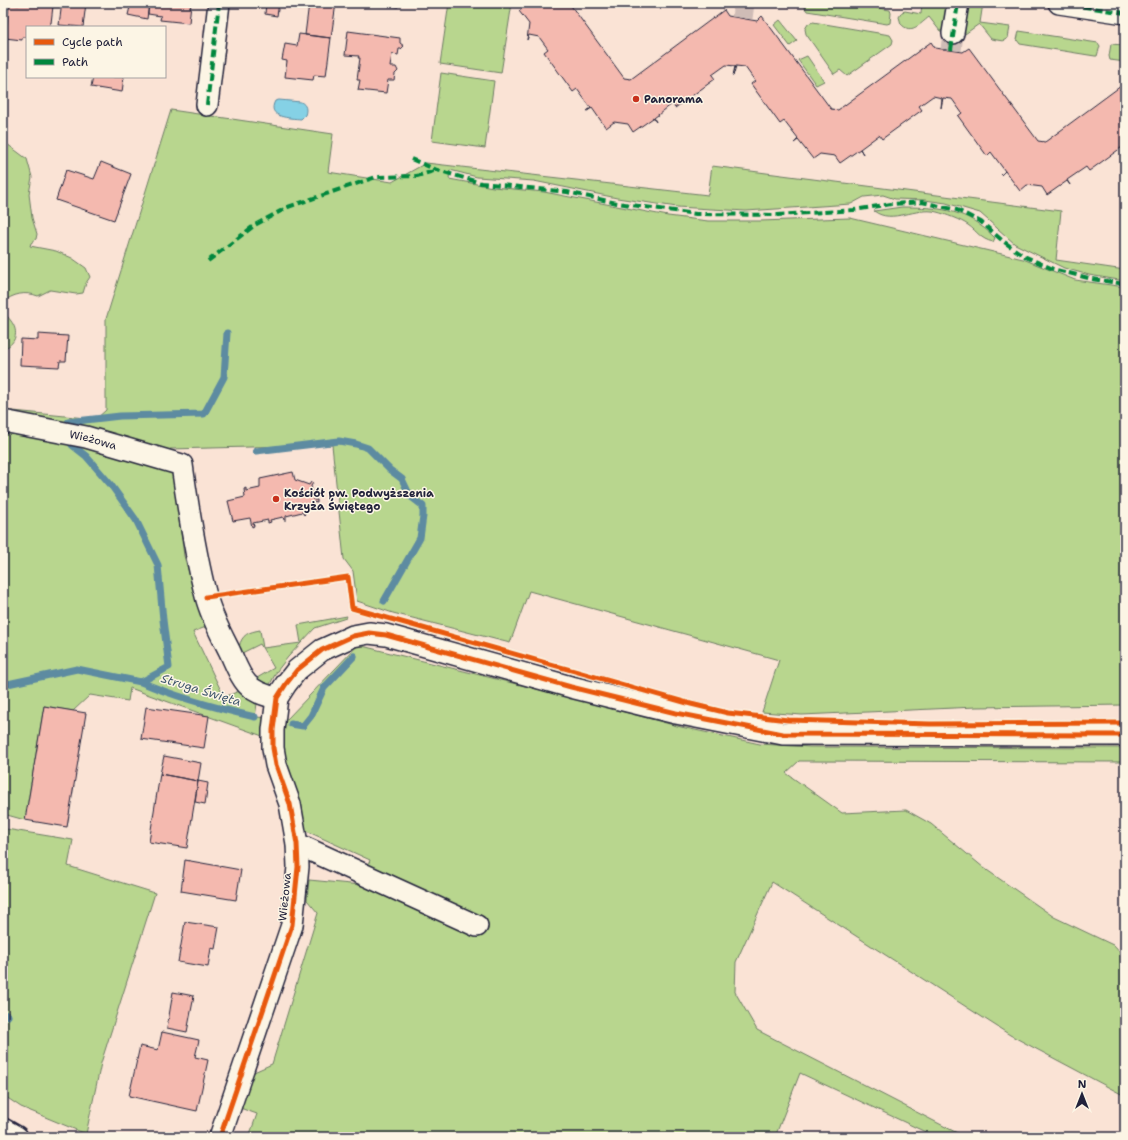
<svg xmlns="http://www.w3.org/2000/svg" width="1128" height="1140" font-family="'Shantell Sans',sans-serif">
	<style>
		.green { fill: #b8d68e; stroke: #6d7c64 }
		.water { fill: #85d1e5; stroke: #5d8ba1 }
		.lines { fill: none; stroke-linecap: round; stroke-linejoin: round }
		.stream { stroke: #5d8ba1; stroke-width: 7 }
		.building { fill: #f4b9af; stroke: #22223b }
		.minor-tunnel { stroke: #cfbcb6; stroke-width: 21; stroke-dasharray: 21 10; stroke-linecap: butt }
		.minor-casing { stroke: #22223b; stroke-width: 24 }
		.minor { stroke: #fcf5e5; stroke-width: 21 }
		.quiet { stroke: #00873e; stroke-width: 4; stroke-dasharray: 8 4; stroke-linecap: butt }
		.cycleway-casing { stroke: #fcf5e5; stroke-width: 8 }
		.cycleway { stroke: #e8590c; stroke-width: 5 }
		.poi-dot { fill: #c8321e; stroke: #fcf5e5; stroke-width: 1.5 }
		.labels { text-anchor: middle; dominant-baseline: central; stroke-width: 3; stroke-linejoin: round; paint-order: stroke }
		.poi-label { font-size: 11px; font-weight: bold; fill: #22223b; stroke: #fcf5e5; text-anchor: start }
		.street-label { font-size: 11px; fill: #22223b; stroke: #fcf5e5 }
		.water-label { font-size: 12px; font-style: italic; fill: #40576e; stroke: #fcf5e5 }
	</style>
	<rect width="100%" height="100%" fill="#fae3d5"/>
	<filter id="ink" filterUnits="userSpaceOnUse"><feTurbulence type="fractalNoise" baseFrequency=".025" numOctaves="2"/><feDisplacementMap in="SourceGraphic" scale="8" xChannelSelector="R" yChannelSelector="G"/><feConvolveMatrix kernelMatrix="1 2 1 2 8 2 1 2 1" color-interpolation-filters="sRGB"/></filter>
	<g filter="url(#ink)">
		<path class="green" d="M449,3H512L501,73L440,64Z
			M806,3H850L890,10L891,13L890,23L887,24L807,11L805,8Z
			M922,3H948L943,31H940L929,17C920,24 911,35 901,24L899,17L902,12L905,11L921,14Z
			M968,3H983L980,23L1010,27L1008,38L1003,41L991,39L979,24L965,34H962Z
			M780,20L797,41L790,46L774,25Z
			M813,22L890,35L893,40L892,44L847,76L840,70L834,74L806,34L805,29L808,24Z
			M1019,31L1098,43L1100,46L1097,56H1095L1020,44L1017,40Z
			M1125,35V62L1110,60L1109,56L1111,44L1123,45Z
			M807,56L824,81L816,85L798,60Z
			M441,73L494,81L485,148L432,141Z
			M171,110L333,134L328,172L392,182L426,163L708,195L712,166L1061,211L1056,260L1125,270V281L1089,275L1064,268L1015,244L980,213L946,203L925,200L895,199L883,195L864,197L851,204L746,211L677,207L617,198L534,181L477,177L450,170L449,179L493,187L544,192L668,216L708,221H760L850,218L1023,259L1075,280L1125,287V705L976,707L802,715L762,712L779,660L529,591L510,643L393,613L357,601L353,571L344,559L332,445L170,449L184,556L206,627L193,632L224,697L242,690L258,697L255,717L287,719L358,645L561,695L681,727L760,744L810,747L1125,748V762L799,761L786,773L842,813L906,810L931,824L984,868L1054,917L1113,945L1125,958V1096L1010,1035L772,882L736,962L735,992L757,1030L965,1137H936L800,1073L775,1137H249L257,1114L240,1108L254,1072L272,1064L318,913L307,900L309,880L361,885L370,860L302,829L279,742L130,688L128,701L90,695L73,711L44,706L25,820L7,815L6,829L73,840L68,866L155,893L101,1063L86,1134L21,1107L3,1095V410L96,419L106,410V319Z
			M3,141L27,159L32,177L29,194L32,218L37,234L36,239L31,243L30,246L56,251L72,258L86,268L90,277L86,283L83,293L76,294L50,290L38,296C25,291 13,294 3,302V224L6,204L3,195Z
			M902,207C929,207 959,208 981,226C986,229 991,234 995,238L993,242C980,239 978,232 968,225C961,220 945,214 937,212C916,206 892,225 874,211Z
			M3,311C5,316 9,317 11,321C18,330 17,341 7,347L3,345Z
			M347,616L346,618L315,628L288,657L277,671L269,686L257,678L274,668L260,644L242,653L239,647C242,634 249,632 260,630L263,648L301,643L298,625Z"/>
		<path class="water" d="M279,100L301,102C306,105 307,109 305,115L301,119C290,118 266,118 275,101Z"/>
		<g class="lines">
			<path class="stream" d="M256,451L339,441L356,444L368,448L390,470L402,479L410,496L423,506V516L420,538L384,601
				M141,682C178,698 216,708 255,717
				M3,685L77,669L141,682L169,667L163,620L158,565L136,520L111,485L86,456L72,445L64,432L68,422L120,416L204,414L224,377L227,333
				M291,724L303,726L311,716L324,688L354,656
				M3,1013L8,1016"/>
		</g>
		<path class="building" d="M19,3H36L53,6L51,23H50L49,27H27V37H22V40L5,38L9,4L19,5Z
			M59,3H86L83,27L59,25L61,10Z
			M131,3H149L147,19L128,15Z
			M149,3H191L189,23L160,20L161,16L148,14Z
			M266,3H279L277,16L265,14Z
			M309,3H336L331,38L305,35Z
			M375,3H399L398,7L375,4Z
			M530,3H569L624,78L631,79L724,10L728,16L757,21L762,16L831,109L838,110L931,42L935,48L963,52L969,48L1038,141L1045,142L1125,83V145L1089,171L1086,167L1067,180L1070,185L1067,181L1047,195L1042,187L1027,185L1020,191L1005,171L1001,175L1005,171L991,152L987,156L958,116L962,113L952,99L943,98L941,108L942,98L933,96L919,106L922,110L882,139L879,135L860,149L863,154L860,149L840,163L835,156L820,154L813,159L798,140L794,143L798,139L784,121L780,124L751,84L755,81L745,67L736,66L733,76L735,66L726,65L712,75L715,79L675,108L672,104L654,118L656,122L653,118L633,132L628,124L614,122L606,128L592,108L587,111L591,108L577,89L573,92L544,52L548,49L539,37L529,35L527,40L529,24L519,11Z
			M348,31L400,38V43L404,46L401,49H399L398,55L392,54L390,67H396L398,71L395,74L394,80H388L386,93L358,90L360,80H357L360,58H358L359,56L345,55Z
			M299,34L331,38L326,76L314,75L313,80L285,77L287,61L282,60L285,44L297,46Z
			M93,77H124L122,92L91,87Z
			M101,162L131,174L114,220L56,200L66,170L94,179Z
			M38,334L68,336L66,361H60L59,367L20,365L21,339L38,340Z
			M293,472L295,480L309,485L311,482L313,483L311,486L314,500H317V503L313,502L304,511L305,514L304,515L302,512L286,516V520H284L283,517L270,520L271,522L268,523V520L253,523L254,526L252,527L250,518L233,521L228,501L245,497L244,489L246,488V491L260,488V479Z
			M44,706L86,713L67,827L25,820Z
			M146,707L209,716L204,748L141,739Z
			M164,756L201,763L198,781L160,774Z
			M160,774L198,781L187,848L149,842Z
			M198,781L208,783L205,804L195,802Z
			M185,860L241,870L236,900L181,891Z
			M185,922L219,927L215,949L211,948L208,967L178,962Z
			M173,992L194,996L187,1032L167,1028Z
			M162,1032L199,1040L195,1057L208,1060L197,1111L129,1096L140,1046L158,1050Z"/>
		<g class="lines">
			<path class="minor-tunnel" d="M742,18L744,3
				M951,50L953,33"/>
			<defs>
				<g id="minor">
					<path d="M1059,3L1125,13"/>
					<path d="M953,33L958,3"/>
					<path d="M207,105L219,3"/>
					<path id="s1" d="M3,421L86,437L182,465C188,508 195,554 206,596C211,616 221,634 230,652C235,663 239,675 247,684C255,693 266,696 277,698"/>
					<path d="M297,844L477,926"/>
					<path d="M3,1129L17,1137"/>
					<path d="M220,1137L292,925L298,867L297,844L290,804L276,765L273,748V730L277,698L286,684L297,670L322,650L353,636L369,633L386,635L571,687L676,713L783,734L1125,735"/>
				</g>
			</defs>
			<use href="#minor" class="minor-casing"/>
			<use href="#minor" class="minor"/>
			<path class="quiet" d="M1059,3L1125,13
				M951,50L958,3
				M207,105L219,3
				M411,159L437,170L481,183L567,192L617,203L696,214L778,215L854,210L891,204L922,202L957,210L981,222L1003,241L1024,256L1053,269L1092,279L1125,284
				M208,261L255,225L288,207L376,177L417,176L437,170"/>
			<defs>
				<path id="cycleway" d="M206,597L348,577L352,608L691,704L728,713L788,720L930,724L1125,723
					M220,1137L292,925L298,867L297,844L290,804L276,765L273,748V730L277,698L286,684L297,670L322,650L353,636L369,633L386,635L571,687L676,713L783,734L1125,735"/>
			</defs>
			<use href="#cycleway" class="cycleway-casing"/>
			<use href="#cycleway" class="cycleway"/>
		</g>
	</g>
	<g class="poi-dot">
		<circle cx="636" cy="99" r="4"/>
		<circle cx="276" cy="499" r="4"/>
	</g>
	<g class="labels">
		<g class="poi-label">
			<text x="644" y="99">Panorama</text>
			<text x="284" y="493">Kościół pw. Podwyższenia<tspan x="284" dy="13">Krzyża Świętego</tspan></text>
		</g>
		<g class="street-label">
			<text stroke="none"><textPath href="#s1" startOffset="92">Wieżowa</textPath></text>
			<text transform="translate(285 897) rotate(-84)">Wieżowa</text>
		</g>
		<g class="water-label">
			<text transform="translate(201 690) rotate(17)">Struga Święta</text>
		</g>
	</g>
	<rect width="1128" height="1140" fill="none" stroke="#fcf5e5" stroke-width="16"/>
	<rect x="8" y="8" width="1112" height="1124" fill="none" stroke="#22223b" stroke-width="1.5" filter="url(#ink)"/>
	<rect x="26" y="26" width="140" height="52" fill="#fcf5e5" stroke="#a5a1a1"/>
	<rect x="34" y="39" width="20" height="6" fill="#e8590c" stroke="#a5a1a1"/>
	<text x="62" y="46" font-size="12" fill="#22223b">Cycle path</text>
	<rect x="34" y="59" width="20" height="6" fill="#00873e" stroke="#a5a1a1"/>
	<text x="62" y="66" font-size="12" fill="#22223b">Path</text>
	<g transform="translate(1082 1094)" stroke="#fcf5e5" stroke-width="3" paint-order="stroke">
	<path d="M0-3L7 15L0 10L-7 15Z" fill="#22223b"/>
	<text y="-6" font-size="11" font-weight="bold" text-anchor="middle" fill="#22223b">N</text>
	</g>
</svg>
